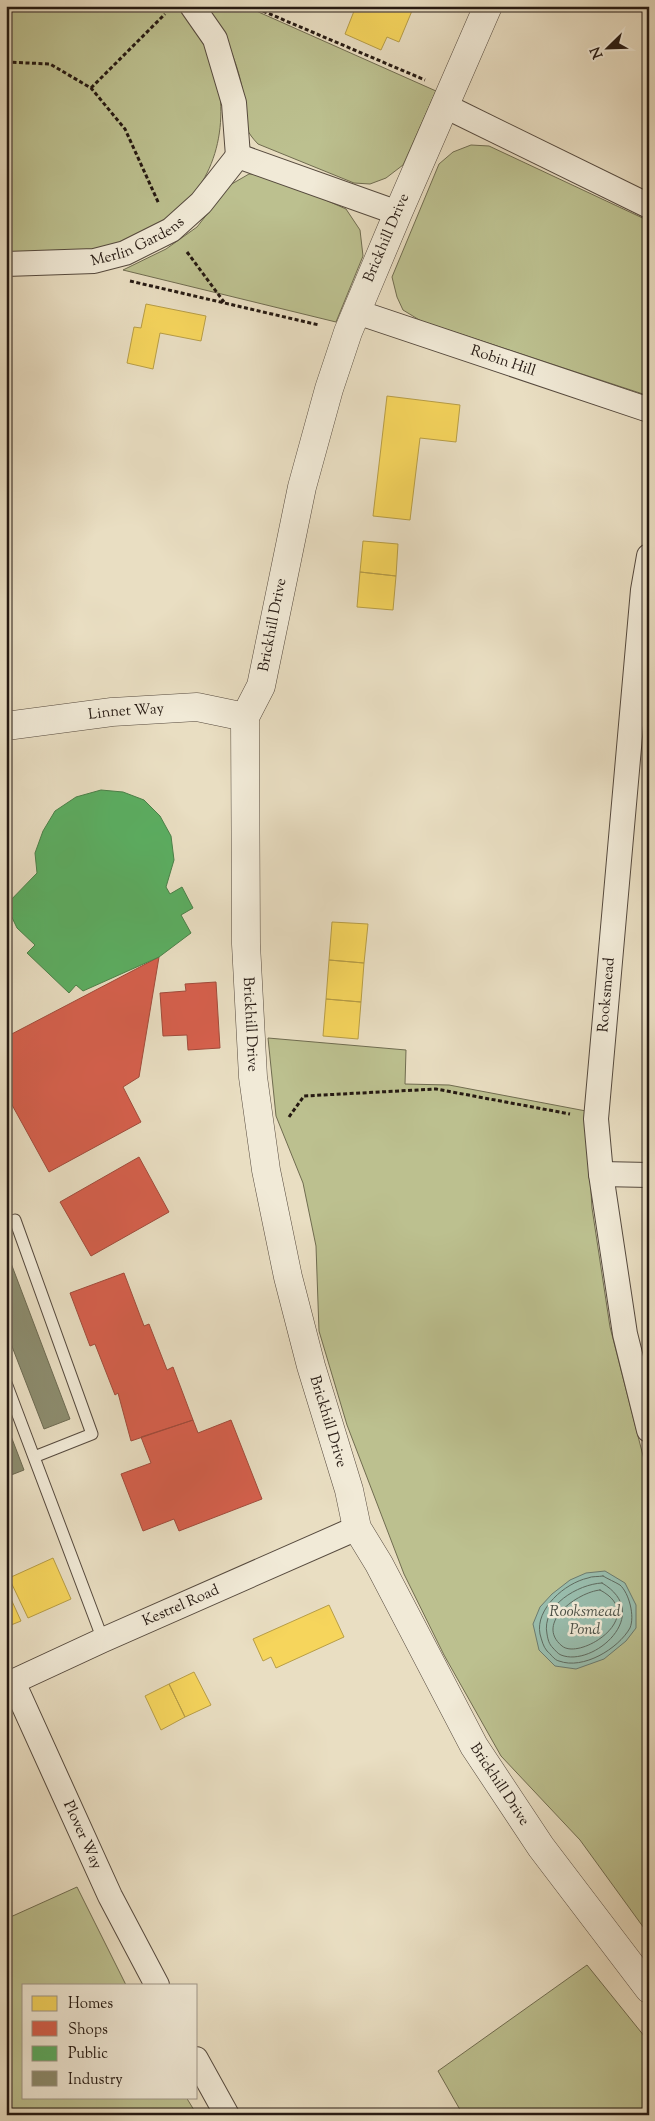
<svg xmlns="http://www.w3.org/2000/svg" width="655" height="2121" font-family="'Sorts Mill Goudy',serif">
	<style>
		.green { fill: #bcc08f; stroke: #706c50 }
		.water { fill: #99bdad; stroke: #6b7b6f }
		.homes { fill: #f6d55c; stroke: #b79d46 }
		.shops { fill: #d6604d; stroke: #a14b3b }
		.public { fill: #5aae61; stroke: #4a8149 }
		.industry { fill: #8c8c6e; stroke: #6d6a52 }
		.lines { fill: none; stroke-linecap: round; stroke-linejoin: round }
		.shore { stroke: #5f6b60; stroke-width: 1 }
		.service-casing { stroke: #564a3e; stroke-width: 13 }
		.minor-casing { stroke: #564a3e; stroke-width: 26 }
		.tertiary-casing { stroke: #564a3e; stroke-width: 29 }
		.path { stroke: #251912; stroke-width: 3; stroke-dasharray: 4 2.5; stroke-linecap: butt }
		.service { stroke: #f1ead7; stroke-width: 11 }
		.minor { stroke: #f1ead7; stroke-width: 24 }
		.tertiary { stroke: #f1ead7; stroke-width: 28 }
		.labels { text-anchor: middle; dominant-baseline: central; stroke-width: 5; stroke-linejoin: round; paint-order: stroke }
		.street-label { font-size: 15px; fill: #251912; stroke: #f1ead7 }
		.water-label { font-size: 16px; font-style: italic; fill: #4e5248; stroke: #f1ead7 }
	</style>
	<rect width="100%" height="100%" fill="#e9dec2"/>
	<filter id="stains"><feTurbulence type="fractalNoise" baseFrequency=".004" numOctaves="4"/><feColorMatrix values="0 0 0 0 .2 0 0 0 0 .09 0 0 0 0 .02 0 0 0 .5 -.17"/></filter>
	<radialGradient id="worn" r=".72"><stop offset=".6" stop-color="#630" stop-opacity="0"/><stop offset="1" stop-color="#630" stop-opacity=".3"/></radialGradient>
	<path class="green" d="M6,6H175C180,11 187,16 191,22C226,66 231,135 202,182C194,197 178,210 165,220C153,229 138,240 123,244C86,255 44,252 6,254Z
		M205,6H245L436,91L403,165L386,178L370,184L354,183L258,144C236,121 247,113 242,87C236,58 223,29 205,6Z
		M471,145L489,146L649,221V396L421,321L403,310L397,297L392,277L439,164L453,152Z
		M249,174H267L346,209L360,230L363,256L336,322L123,270L166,249L197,227L230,185Z
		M268,1038L406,1050L405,1084L449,1085L586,1111L592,1208L610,1327L649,1479V1935L580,1840L501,1756L444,1655L404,1574L347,1425L319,1331L316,1246L303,1183L276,1116Z
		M77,1887L126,1985H24V2097H186L197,2115H6V1919Z
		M587,1965L649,2042V2115H463L438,2071Z"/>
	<path class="water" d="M605,1571L625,1583L636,1605V1628L626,1641L604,1659L576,1669L555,1666L539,1650L533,1624L540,1607L552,1594L570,1580L586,1573Z"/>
	<path class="homes" d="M356,6L371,8L372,6H414L399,42L387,37L381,50L345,34Z
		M146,304L206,316L201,341L160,333L153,369L127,363L134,327L141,328Z
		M387,396L460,405L456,442L420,438L410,520L373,516Z
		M363,541L398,544L396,576L360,572Z
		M360,572L396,576L393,610L357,607Z
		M332,922L368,924L364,963L329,960Z
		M329,960L364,963L361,1002L326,999Z
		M326,999L361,1002L358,1039L323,1036Z
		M53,1558L71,1599L28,1618L9,1578Z
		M6,1588L21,1621L6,1627Z
		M329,1605L344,1637L276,1668L271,1657L263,1661L253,1639Z
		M194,1672L211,1705L185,1717L169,1684Z
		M169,1684L185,1717L161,1730L145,1696Z"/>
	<path class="shops" d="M159,957L139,1077L123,1087L141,1122L49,1172L6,1094V1037Z
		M216,982L220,1048L188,1050L187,1035L163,1036L160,993L186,991L185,984Z
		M139,1157L169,1212L91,1256L60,1202Z
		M124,1273L144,1326L149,1324L167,1370L173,1367L193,1420L131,1441L118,1393L115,1395L95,1344L90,1346L70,1293Z
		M193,1420L198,1433L231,1420L262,1499L179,1531L174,1519L143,1531L121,1474L151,1463L141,1437Z"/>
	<path class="public" d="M101,790L123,792L144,800L160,816L171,836L174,860L166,887L170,894L182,887L193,908L181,915L191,933L159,957L83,991L76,985L69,993L27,953L35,945L17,928L6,905L37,873L35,853L43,831L55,811L76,797Z"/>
	<path class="industry" d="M6,1250L70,1419L44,1429L6,1331Z
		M6,1423L24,1470L6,1477Z"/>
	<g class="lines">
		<path class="shore" d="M603,1576C608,1579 615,1582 620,1585C629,1593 635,1616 630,1628C618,1649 583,1670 559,1661C554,1660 551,1654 547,1651C543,1646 542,1641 540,1634C535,1609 565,1583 588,1578C592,1576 598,1577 603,1576Z
			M602,1583C655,1614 593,1668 561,1655C558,1654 555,1650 553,1648C549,1644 548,1640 547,1634C541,1606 578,1584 602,1583Z
			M600,1590C650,1616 580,1661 562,1646C534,1623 578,1592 600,1590Z"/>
		<defs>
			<path id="service" d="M15,1220L92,1434L34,1457
				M6,1383L103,1640"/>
			<g id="minor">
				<path d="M192,6L215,39L234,103L238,156"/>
				<path d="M445,106L649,206"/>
				<path id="s1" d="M6,264L94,261L125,253L171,230L201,203L238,156L398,213"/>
				<path id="s2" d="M357,312L649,410"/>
				<path d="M649,556L643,590L596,1119L601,1174L625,1334L649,1430"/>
				<path d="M601,1174L649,1175"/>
				<path id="s3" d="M13,1682L110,1896L157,1985"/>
				<path id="s4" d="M6,1685L103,1640L357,1528"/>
				<path d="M196,2059L227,2115"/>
			</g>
			<g id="tertiary">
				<path id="s5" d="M488,6L398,213L348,332L329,389L302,487L261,686L245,717L246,944L253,1077L266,1170L288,1277L311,1366L349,1490L357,1528L379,1564L474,1746L541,1847L649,1989"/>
				<path id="s6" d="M6,726L112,712L197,707L245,717"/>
			</g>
		</defs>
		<use href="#service" class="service-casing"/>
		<use href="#minor" class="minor-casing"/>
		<use href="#tertiary" class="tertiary-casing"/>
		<path class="path" d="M251,6L425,80
			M6,62L50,64L91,88L125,129L159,204
			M91,88L165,14
			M187,252L224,302
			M130,281L319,325
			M289,1117L304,1096L436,1089L570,1114"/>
		<use href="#service" class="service"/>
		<use href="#minor" class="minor"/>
		<use href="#tertiary" class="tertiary"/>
	</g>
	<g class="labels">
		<g class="street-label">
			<text stroke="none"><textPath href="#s1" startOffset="136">Merlin Gardens</textPath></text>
			<text transform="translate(387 238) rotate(-67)">Brickhill Drive</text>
			<text stroke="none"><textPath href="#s2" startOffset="154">Robin Hill</textPath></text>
			<text transform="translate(273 625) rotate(-79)">Brickhill Drive</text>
			<text stroke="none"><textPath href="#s6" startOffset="121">Linnet Way</textPath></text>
			<text transform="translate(607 995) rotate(-85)">Rooksmead</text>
			<text stroke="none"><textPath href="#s5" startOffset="1062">Brickhill Drive</textPath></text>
			<text stroke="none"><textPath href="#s5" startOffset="1468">Brickhill Drive</textPath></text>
			<text stroke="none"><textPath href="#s4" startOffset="192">Kestrel Road</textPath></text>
			<text stroke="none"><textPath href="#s5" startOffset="1872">Brickhill Drive</textPath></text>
			<text stroke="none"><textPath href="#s3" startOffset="168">Plover Way</textPath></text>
		</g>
		<g class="water-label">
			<text x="585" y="1612">Rooksmead<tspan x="585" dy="18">Pond</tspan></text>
		</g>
	</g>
	<rect width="655" height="2121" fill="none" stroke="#e9dec2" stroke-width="25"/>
	<rect x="8" y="8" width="640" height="2106" fill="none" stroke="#251912" stroke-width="2.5"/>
	<rect x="12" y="12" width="630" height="2096" fill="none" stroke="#251912"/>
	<rect x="22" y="1984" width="175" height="115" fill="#f1ead7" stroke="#9f9688"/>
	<rect x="32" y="1996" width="25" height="15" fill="#f6d55c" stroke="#9f9688"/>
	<text x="68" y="2008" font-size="15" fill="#251912">Homes</text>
	<rect x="32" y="2021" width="25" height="15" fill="#d6604d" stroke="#9f9688"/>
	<text x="68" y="2034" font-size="15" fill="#251912">Shops</text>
	<rect x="32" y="2046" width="25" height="15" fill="#5aae61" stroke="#9f9688"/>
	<text x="68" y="2058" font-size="15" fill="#251912">Public</text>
	<rect x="32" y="2071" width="25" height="15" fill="#8c8c6e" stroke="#9f9688"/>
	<text x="68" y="2084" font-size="15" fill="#251912">Industry</text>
	<g transform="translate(608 48) rotate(247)" stroke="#f1ead7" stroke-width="4" paint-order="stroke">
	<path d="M0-4L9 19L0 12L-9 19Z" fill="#251912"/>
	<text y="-8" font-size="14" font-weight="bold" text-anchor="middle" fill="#251912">N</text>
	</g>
	<rect width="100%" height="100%" filter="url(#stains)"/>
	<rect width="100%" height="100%" fill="url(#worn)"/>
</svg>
